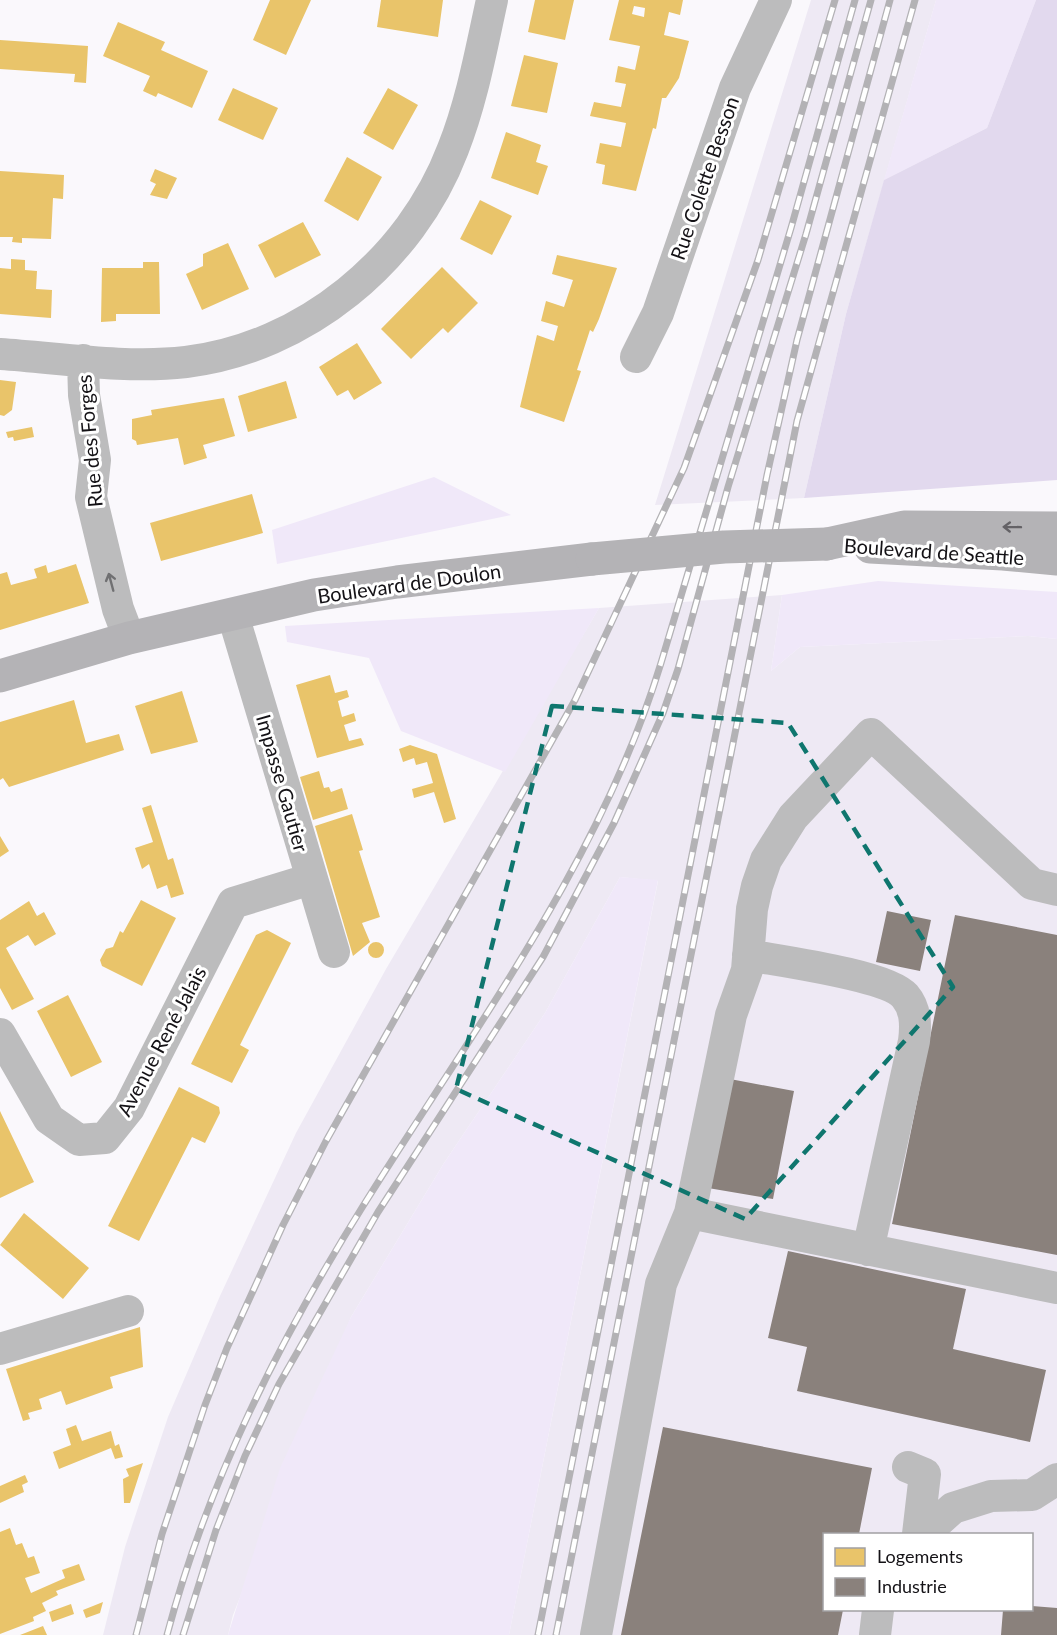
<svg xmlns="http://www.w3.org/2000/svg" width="1057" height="1635" font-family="Lato,sans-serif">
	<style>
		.built { fill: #eee9f4; fill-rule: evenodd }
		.green { fill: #f0e8f9 }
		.forest { fill: #e2d9ee }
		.homes { fill: #e9c46a; fill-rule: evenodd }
		.industry { fill: #8a817c }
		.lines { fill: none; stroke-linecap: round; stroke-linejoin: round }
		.minor { stroke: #bcbcbd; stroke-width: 32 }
		.major { stroke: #b4b3b6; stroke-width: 33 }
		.rail-casing { stroke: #b3b2b5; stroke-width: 7 }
		.rail { stroke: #fff; stroke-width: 4.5; stroke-dasharray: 14; stroke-linecap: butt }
		.major-bridge { stroke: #b4b3b6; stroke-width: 33 }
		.oneway { stroke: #646266 }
		.oneway2 { stroke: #707072 }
		.marked { fill: none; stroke: #0f766e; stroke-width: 4.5; stroke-dasharray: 12 8; stroke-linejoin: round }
		.labels { text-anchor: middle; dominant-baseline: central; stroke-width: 6; stroke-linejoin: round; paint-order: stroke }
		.street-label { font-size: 20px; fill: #141216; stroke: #fff }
	</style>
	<rect width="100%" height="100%" fill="#faf8fc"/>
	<path class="built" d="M811,0H936L846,314L804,498L655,505Z
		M782,595L771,671L800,647L1028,636L1057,639V1635H509L658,881L620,877L545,1013L444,1163L351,1317L233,1615L228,1635H103L125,1547L168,1417L220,1296L296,1133L386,969L599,608ZM824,1534H1032V1610H824Z"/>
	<path class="green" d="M936,0H1036L987,128L884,180Z
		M434,477L511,515L277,564L272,530Z
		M878,581L1057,592V639L1028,636L800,647L771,671L782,595Z
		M599,608L505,772L401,731L369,658L287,642L285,626Z
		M620,877L658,880L509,1635H228L280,1468L351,1317L444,1163L545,1013Z"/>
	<path class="forest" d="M1036,0H1057V480L804,498L846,314L884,180L987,128Z"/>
	<path class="homes" d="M270,0H311L286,55L253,40Z
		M381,0H443L438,37L377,27Z
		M535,0H574L565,40L528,32Z
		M619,0H683L680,15L669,12L664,35L689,41L679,78L666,98H662L656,129L653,128L636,191L602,184L605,165L596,163L600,143L621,147L626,123L590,116L594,102L621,107L626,84L615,82L618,66L635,70L640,46L609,40ZM634,6L645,8L644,17L632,14Z
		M118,22L165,42L161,50L208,71L192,108L158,93L156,97L143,91L150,76L103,56Z
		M0,40L88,46L86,83L74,82L75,74L0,69Z
		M524,55L558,63L547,113L511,106Z
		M233,88L278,108L263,140L218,120Z
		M388,88L418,105L393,150L363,133Z
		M506,132L541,145L536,162L548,166L538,195L491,178Z
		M347,157L382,177L358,221L324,201Z
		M155,169L177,178L167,199L150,195L156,184L150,181Z
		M0,171L64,175L63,199L53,198L51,239L22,238V243L12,242L13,237H0Z
		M480,200L512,216L492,255L460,239Z
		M303,222L321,255L275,278L258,245Z
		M228,243L249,289L202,310L186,274L203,266V254Z
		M557,255L617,268L599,319L593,332L590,330L577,370L581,371L564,422L520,407L537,335L554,341L558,326L541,321L546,301L564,307L573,280L552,274Z
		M11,259L25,260V270L37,271L36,289L52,290L51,318L0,314V268L11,269Z
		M143,262H159L160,314H116V321L101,322L102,268H143Z
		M442,267L478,303L448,333L443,328L411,359L381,329Z
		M357,343L382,383L354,400L348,390L337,396L319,367Z
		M0,380L16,382L12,410L4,416L0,415Z
		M286,381L297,418L248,432L238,396Z
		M224,398L235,436L203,445L207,458L184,465L178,438L137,445L136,441L132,439V419L152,415L151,410Z
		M32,427L34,437L14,441L13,437L8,438L6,432Z
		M252,494L263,533L161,561L150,523Z
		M76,564L89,603L0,630V574L7,572L11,585L37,578L34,569L46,565L48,573Z
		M330,675L335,693L347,690L349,697L338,701L342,717L354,713L356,721L344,725L349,741L361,738L364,745L317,758L296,685Z
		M182,691L198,742L151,754L135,706Z
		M74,700L86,743L119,734L124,750L9,787L3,778L0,780V722Z
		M410,745L437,754L456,819L444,823L434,792L414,798L412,789L433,783L427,762L416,765L414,758L403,762L399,749Z
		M319,771L324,788L329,787L331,792L342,788L348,809L313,820L300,777Z
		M151,805L168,860L173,858L184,894L171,898L167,885L157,889L149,864L142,869L135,848L153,842L142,808Z
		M352,814L363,850L359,851L380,917L362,923L370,942L353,956L315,826Z
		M0,836L9,851L0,857Z
		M141,900L176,918L142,986L102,966L100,960L106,949L113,947L120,931L123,933Z
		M29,901L37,916L44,912L56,934L35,946L28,935L6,948L34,999L12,1010L0,988V920Z
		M267,930L291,943L240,1045L249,1050L232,1083L191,1064L256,935Z
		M368 950a8 8 0 1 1 16 0a8 8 0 1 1-16 0Z
		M68,995L102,1062L71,1077L37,1011Z
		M179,1087L219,1107L220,1113L205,1143L192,1137L139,1241L108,1226Z
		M0,1111L34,1182L0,1198Z
		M24,1213L89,1268L63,1299L0,1245Z
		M140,1327L143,1367L110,1377L113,1388L66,1405L61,1391L39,1399L42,1409L28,1413L30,1419L23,1421L6,1369Z
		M76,1425L82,1441L111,1431L115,1446L119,1444L123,1457L115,1459L111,1448L59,1469L53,1452L71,1445L66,1429Z
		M143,1463L130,1503H124L123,1479L129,1476L126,1469Z
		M25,1475L28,1482L22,1485L24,1492L0,1503V1486Z
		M10,1528L16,1545L22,1543L28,1558L34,1556L40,1573L25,1578L31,1593L65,1578L62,1570L79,1564L85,1580L56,1591L58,1595L42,1603L46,1611L33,1617L34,1621L0,1634V1532Z
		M103,1602L100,1613L86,1618L83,1610Z
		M71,1604L74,1614L52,1622L49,1612Z
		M43,1626L47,1635H20Z"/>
	<path class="industry" d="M887,911L931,920L920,971L876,962Z
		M955,915L1057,935V1255L892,1224Z
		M730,1079L794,1091L773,1199L708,1188Z
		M788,1251L966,1289L953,1349L1046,1370L1030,1442L797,1391L807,1347L768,1338Z
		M663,1427L872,1468L859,1534H824V1610H843L838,1635H621Z
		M1032,1606L1057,1608V1635H1001L1003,1610H1032Z"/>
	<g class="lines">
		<path class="minor" d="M0,354C60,358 125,369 186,362C304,348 411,260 453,149C472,101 481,50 492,0
			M636,357L658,313L735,88L776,0
			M83,360L84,395L95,460L91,497L118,609L129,638
			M233,615L334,952
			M748,955C780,961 887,975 905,996C916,1009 916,1025 914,1041L868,1250
			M0,1034L49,1119L79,1140L105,1138L129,1108L233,903L311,879
			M690,1213L1057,1288
			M0,1349L128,1311
			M908,1467L925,1474L918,1534
			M924,1534L953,1508L991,1496L1032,1495L1057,1479
			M596,1635L661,1284L690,1213L731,1015L747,970L752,909L757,886L766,860L793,817L871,734L1032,884L1057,890
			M875,1635L878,1610"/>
		<path class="major" d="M827,544L904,527L1057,528
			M870,547L1003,554L1057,559
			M0,676L129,638L314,595L397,582L592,559"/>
		<defs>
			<path id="rail" d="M136,1635L162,1534L205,1405L227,1348L283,1225L326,1141L575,700L684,468L758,260L835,0
				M167,1635C208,1481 279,1341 363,1206C472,1031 600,863 661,663L791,228L855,0
				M183,1635L216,1530L245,1456L279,1384L378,1212L543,957L614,823L663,713L678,669L728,487L806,234L871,0
				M538,1635L767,475L797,340L890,0
				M556,1635L797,421L915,0"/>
		</defs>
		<use href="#rail" class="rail-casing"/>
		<use href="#rail" class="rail"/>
		<path class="major-bridge" d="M592,559L724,547L827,544"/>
	</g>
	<defs><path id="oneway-shaft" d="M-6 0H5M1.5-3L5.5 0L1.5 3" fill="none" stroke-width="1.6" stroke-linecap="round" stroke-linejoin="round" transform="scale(1.5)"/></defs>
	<use class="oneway" href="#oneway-shaft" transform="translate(1012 527) rotate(-179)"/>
	<use class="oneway2" href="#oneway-shaft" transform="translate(111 582) rotate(-105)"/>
	<path class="marked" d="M552,706L788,723L953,987L745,1219L456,1089Z"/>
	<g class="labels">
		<g class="street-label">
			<text transform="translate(704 178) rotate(-71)">Rue Colette Besson</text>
			<text transform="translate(89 441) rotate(-95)">Rue des Forges</text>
			<text transform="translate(934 551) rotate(4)">Boulevard de Seattle</text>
			<text transform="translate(409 583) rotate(-8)">Boulevard de Doulon</text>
			<text transform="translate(283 783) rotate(74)">Impasse Gautier</text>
			<text transform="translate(161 1041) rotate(-62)">Avenue René Jalais</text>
		</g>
	</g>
	<rect x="823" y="1533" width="210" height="78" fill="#ffffff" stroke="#a1a0a2" stroke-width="1.5"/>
	<rect x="835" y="1548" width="30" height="18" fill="#e9c46a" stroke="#a1a0a2" stroke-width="1.5"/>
	<text x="877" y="1563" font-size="18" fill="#141216">Logements</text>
	<rect x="835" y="1578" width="30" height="18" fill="#8a817c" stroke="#a1a0a2" stroke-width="1.5"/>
	<text x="877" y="1593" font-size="18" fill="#141216">Industrie</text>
</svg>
